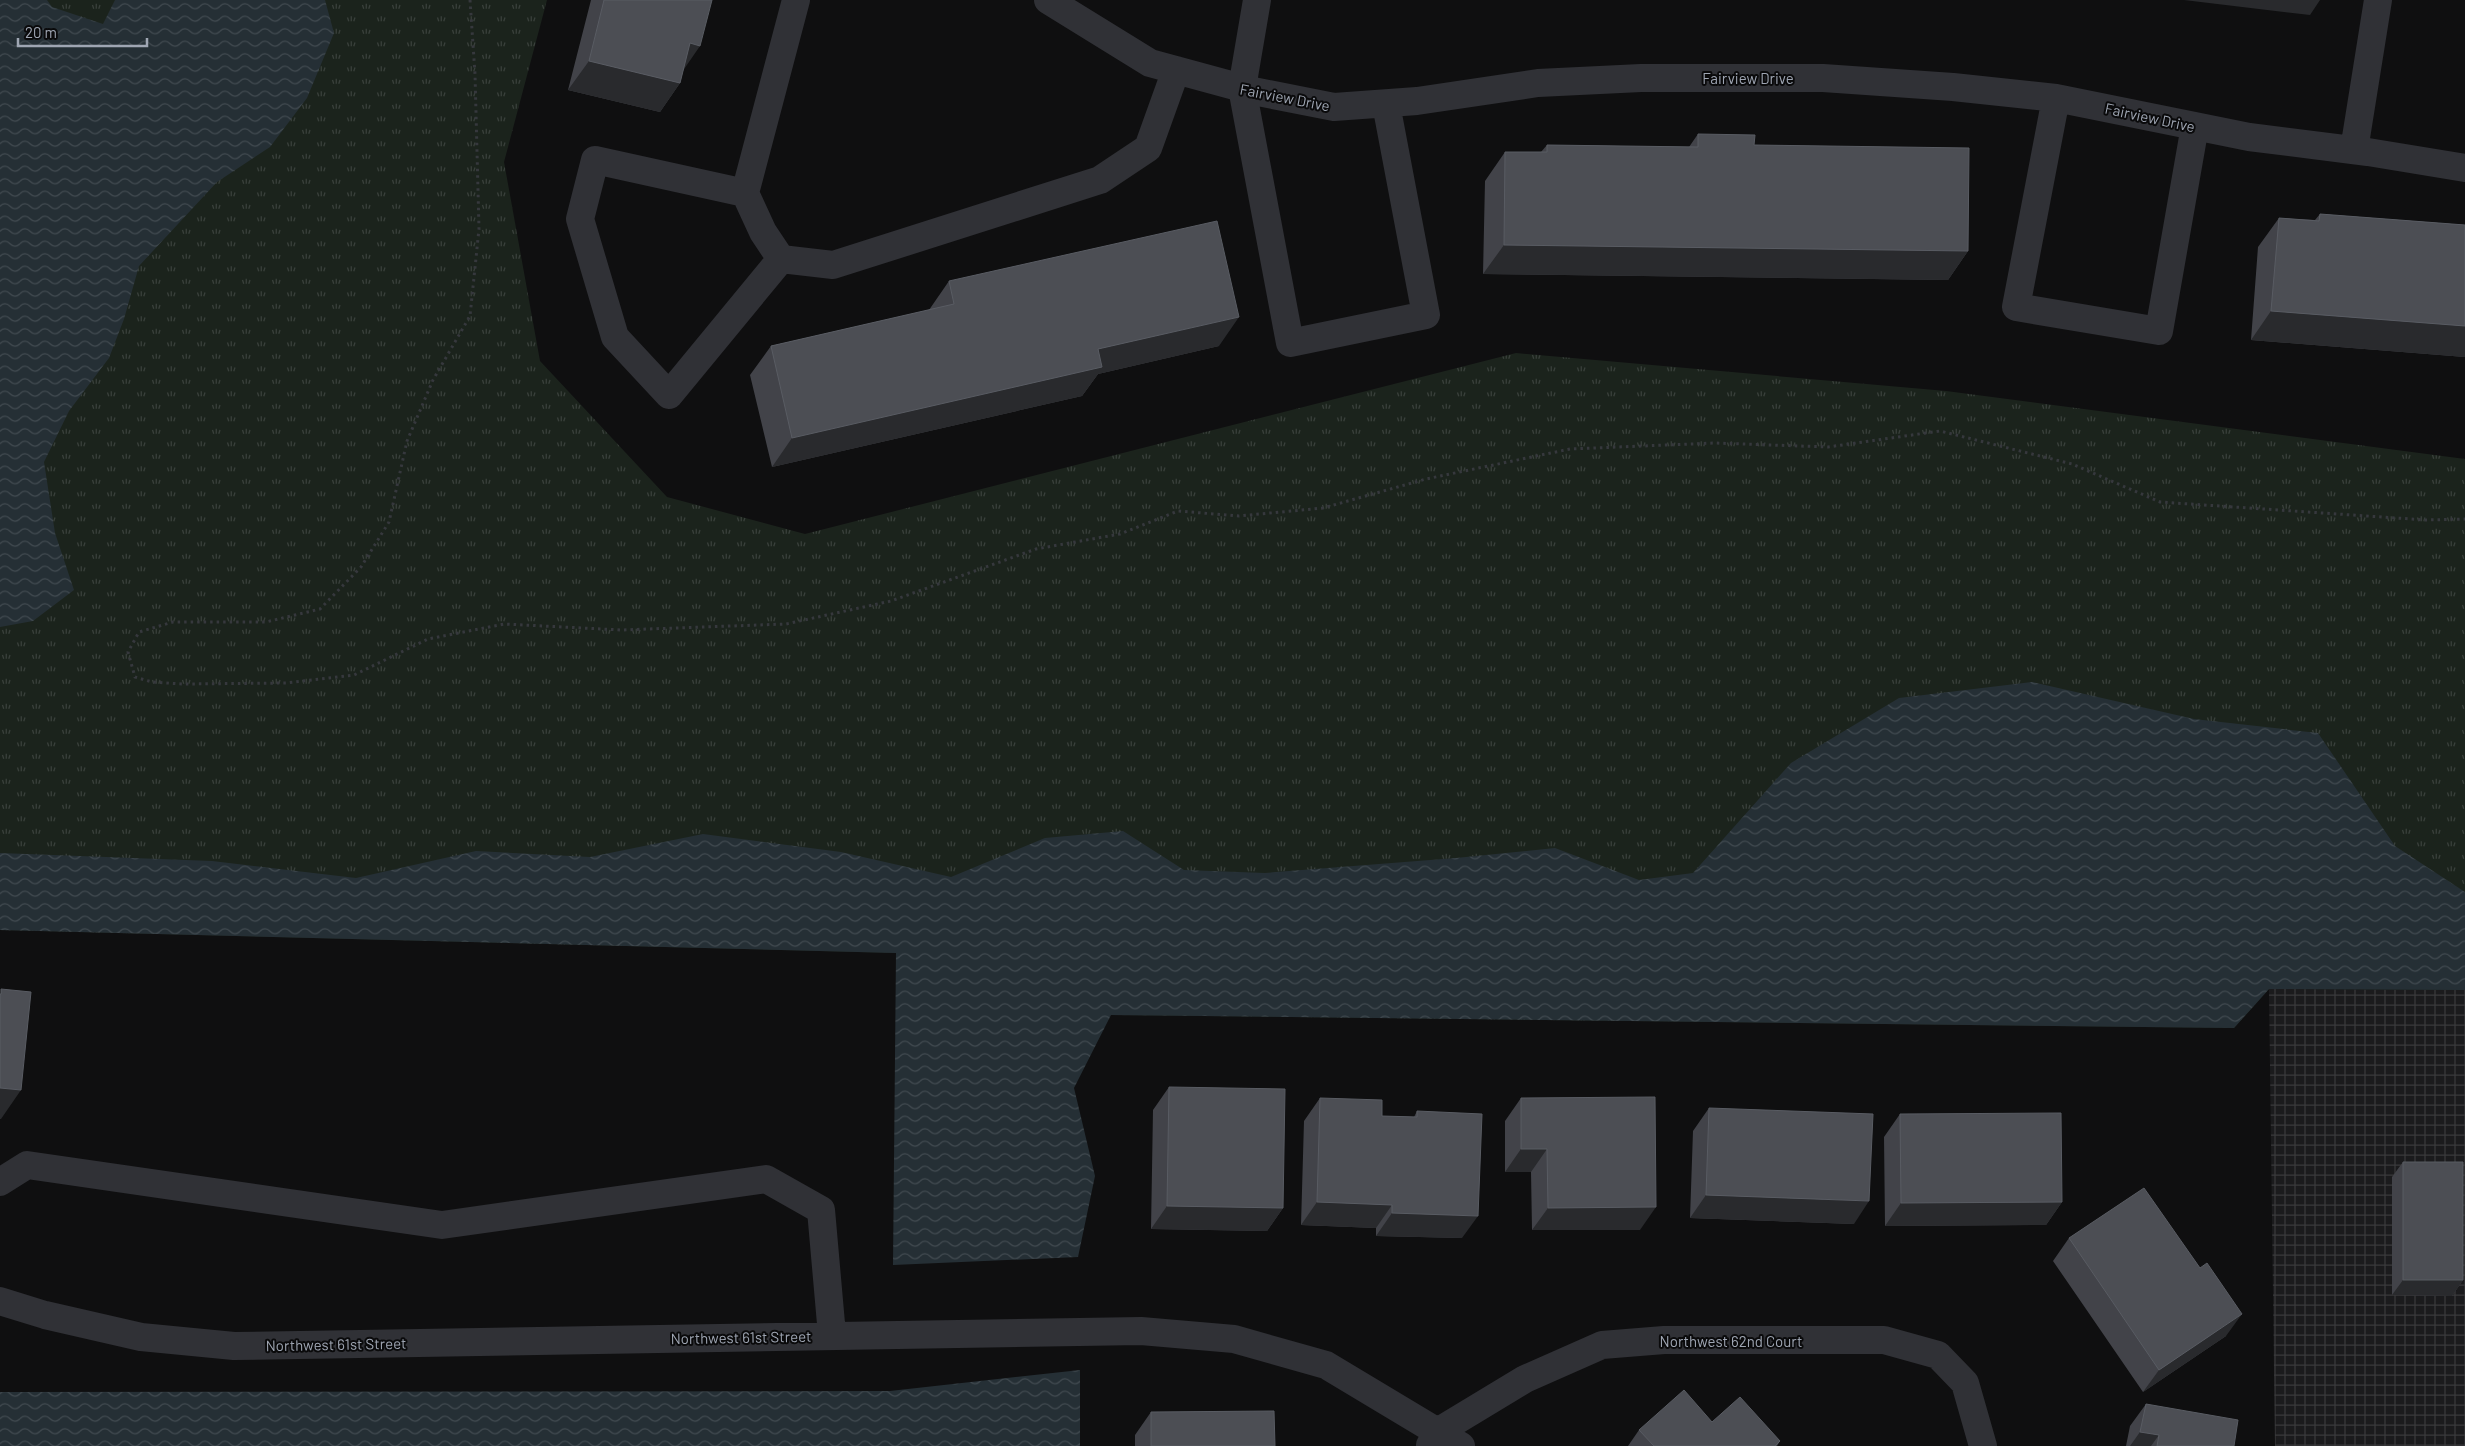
<svg xmlns="http://www.w3.org/2000/svg" width="2465" height="1446" font-family="Barlow,sans-serif">
	<style>
		.industrial { fill: url(#industrial-grid) }
		.grass { fill: url(#grass-tufts) }
		.water { fill: url(#water-waves) }
		.lines { fill: none; stroke-linecap: round; stroke-linejoin: round }
		.path { stroke: #36383d; stroke-width: 3; stroke-dasharray: 2.5 4; stroke-linecap: butt }
		.minor { stroke: #303136; stroke-width: 28 }
		.wall { fill: #424349 }
		.shaded-wall { fill: #292a2d }
		.building { fill: #4c4e54; stroke: #595c63 }
		.labels { text-anchor: middle; dominant-baseline: central; stroke-width: 4; stroke-linejoin: round; paint-order: stroke }
		.street-label { font-size: 15px; fill: #9fa6b3; stroke: #0a0a0b }
	</style>
	<defs>
		<pattern id="industrial-grid" width="8" height="8" patternUnits="userSpaceOnUse" patternTransform="scale(1.25)"><rect width="8" height="8" fill="#1b1b1d"/><path d="M0 4h8M4 0v8" fill="none" stroke="#39393b"/></pattern>
		<pattern id="grass-tufts" width="24" height="20" patternUnits="userSpaceOnUse" patternTransform="scale(1.25)"><rect width="24" height="20" fill="#1b231c"/><path d="M3 7l-1-3M5 7V3M7 7l1-3M15 17l-1-3M17 17v-4M19 17l1-3" fill="none" stroke="#39403b"/></pattern>
		<pattern id="water-waves" width="16" height="10" patternUnits="userSpaceOnUse" patternTransform="scale(1.25)"><rect width="16" height="10" fill="#252f35"/><path d="M0 5q4-4 8 0t8 0" fill="none" stroke="#414a50"/></pattern>
	</defs>
	<rect width="100%" height="100%" fill="#0f0f10"/>
	<path class="industrial" d="M2269,989L2465,990V1446H2275Z"/>
	<path class="grass" d="M0,0H547L504,162L540,361L667,497L805,534L1516,353L1946,391L2465,459V990L2269,989L2234,1028L1111,1015L897,953L0,930Z"/>
	<path class="water" d="M0,0H47L52,7L103,24L115,0H325L334,33L307,98L270,147L217,182L139,266L124,319L109,358L69,411L44,462L55,533L74,590L33,621L0,627Z
		M2032,682L2194,719L2318,733L2395,846L2465,892V990L2269,989L2234,1028L1111,1015L1074,1088L1095,1176L1078,1257L893,1265L896,953L0,930V853L212,861L356,878L476,851L590,857L703,834L841,852L951,877L1045,838L1123,831L1184,870L1265,873L1456,858L1555,848L1639,880L1693,873L1791,763L1899,698Z
		M1080,1370V1446H0V1392L890,1391Z"/>
	<g class="lines">
		<path class="path" d="M470,0L475,74L479,229L470,316L433,380L407,441L389,522L361,567L320,609L266,622H173L139,632L128,652L135,677L152,682L182,684L286,683L354,675L428,639L504,624L621,630L786,624L891,601L1036,549L1120,534L1178,511L1239,516L1323,508L1426,479L1570,449L1715,443L1828,447L1940,431L2072,464L2160,502L2426,520L2465,519"/>
		<path class="minor" d="M796,0L745,193L763,232L781,259L833,265L1100,180L1148,148L1176,70
			M1048,0L1150,63L1253,91L1334,107L1417,101L1538,83L1641,78H1823L1953,87L2056,98L2249,137L2368,152L2465,168
			M1257,0L1242,88L1290,343L1426,315L1386,104
			M2056,98L2016,307L2159,331L2195,126
			M2354,150L2378,0
			M745,193L595,160L580,219L615,337L669,395L781,259
			M0,1182L27,1165L442,1225L766,1179L821,1210L832,1335
			M0,1301L45,1315L141,1337L234,1346L1141,1331L1234,1339L1326,1365L1461,1446
			M1430,1445L1439,1431L1525,1379L1602,1345L1664,1340H1884L1938,1355L1965,1383L1983,1446"/>
	</g>
	<path class="wall" d="M591,0H712L683,71L680,83L660,112L568,90Z
		M1698,134L1754,145L1968,251L1948,280L1483,274L1485,181L1505,152H1541L1547,145L1689,147Z
		M2320,214L2465,225V357L2251,340L2258,247L2279,218L2315,220Z
		M949,281L1219,346L1098,374L1082,396L772,467L750,375L771,346L929,310Z
		M1169,1087L1283,1208L1267,1231L1151,1229L1153,1110Z
		M1320,1098L1382,1116L1414,1117L1417,1111L1462,1238L1376,1236V1228L1301,1225L1304,1121Z
		M1521,1098L1640,1230H1532L1531,1172H1505V1121Z
		M1709,1108L1854,1224L1690,1218L1693,1131Z
		M1900,1114L2062,1202L2046,1225L1885,1226L1884,1137Z
		M2403,1162L2463,1280L2452,1296L2392,1295V1177Z
		M2069,1238L2226,1336L2143,1392L2053,1261Z
		M2146,1404L2234,1446H2126L2130,1426Z
		M1151,1412L1275,1446H1135V1435Z
		M1712,1422L1780,1441L1777,1446H1628L1639,1430Z"/>
	<path class="shaded-wall" d="M2184,0H2320L2310,15Z
		M690,43L700,46L680,75Z
		M589,61L680,83L660,112L568,90Z
		M1504,245L1968,251L1948,280L1483,274Z
		M2271,311L2465,326V357L2251,340Z
		M1239,317L1219,346L1098,374L1082,396L772,467L792,438L1098,349Z
		M0,1088L21,1090L1,1119H0Z
		M1521,1149H1547L1531,1172H1505Z
		M1706,1195L1869,1201L1854,1224L1690,1218Z
		M1317,1202L1392,1205L1376,1228L1301,1225Z
		M2062,1202L2046,1225L1885,1226L1901,1203Z
		M1167,1206L1283,1208L1267,1231L1151,1229Z
		M1656,1207L1640,1230H1532L1548,1208Z
		M1392,1213L1478,1216L1462,1238L1376,1236Z
		M2403,1280H2463L2452,1296L2392,1295Z
		M2242,1314L2226,1336L2143,1392L2159,1370Z
		M2140,1432L2159,1435L2151,1446H2130Z"/>
	<path class="building" d="M604,0H712L700,46L690,43L680,83L589,61Z
		M1698,134L1755,135L1754,145L1969,148L1968,251L1504,245L1505,152H1547V145L1698,147Z
		M2320,214L2465,225V326L2271,311L2279,218L2319,221Z
		M1217,221L1239,317L1098,349L1102,367L792,438L771,346L954,304L949,281Z
		M1,989L31,992L21,1090L0,1088V994H1Z
		M1169,1087L1285,1089L1283,1208L1167,1206Z
		M1655,1097L1656,1207L1548,1208L1547,1149H1521V1098Z
		M1320,1098L1382,1100V1116L1417,1117V1111L1482,1114L1478,1216L1392,1213V1205L1317,1202Z
		M1709,1108L1873,1114L1869,1201L1706,1195Z
		M2061,1113L2062,1202L1901,1203L1900,1114Z
		M2403,1162H2463V1280H2403Z
		M2144,1188L2200,1268L2207,1263L2242,1314L2159,1370L2069,1238Z
		M1684,1390L1712,1422L1740,1397L1780,1441L1775,1446H1654L1639,1430Z
		M2146,1404L2238,1420L2234,1446H2157L2159,1435L2140,1432Z
		M1274,1411L1275,1446H1151V1412Z"/>
	<g class="labels">
		<g class="street-label">
			<text x="1748" y="78">Fairview Drive</text>
			<text transform="translate(1285 97) rotate(11)">Fairview Drive</text>
			<text transform="translate(2150 117) rotate(12)">Fairview Drive</text>
			<text transform="translate(741 1337) rotate(-1)">Northwest 61st Street</text>
			<text x="1731" y="1341">Northwest 62nd Court</text>
			<text transform="translate(336 1344) rotate(-1)">Northwest 61st Street</text>
		</g>
	</g>
	<path d="M18 38v8h129v-8" fill="none" stroke="#9fa6b3" stroke-width="2.5"/>
	<text x="25" y="38" font-size="15" fill="#9fa6b3" stroke="#0a0a0b" stroke-width="4" paint-order="stroke">20 m</text>
</svg>
